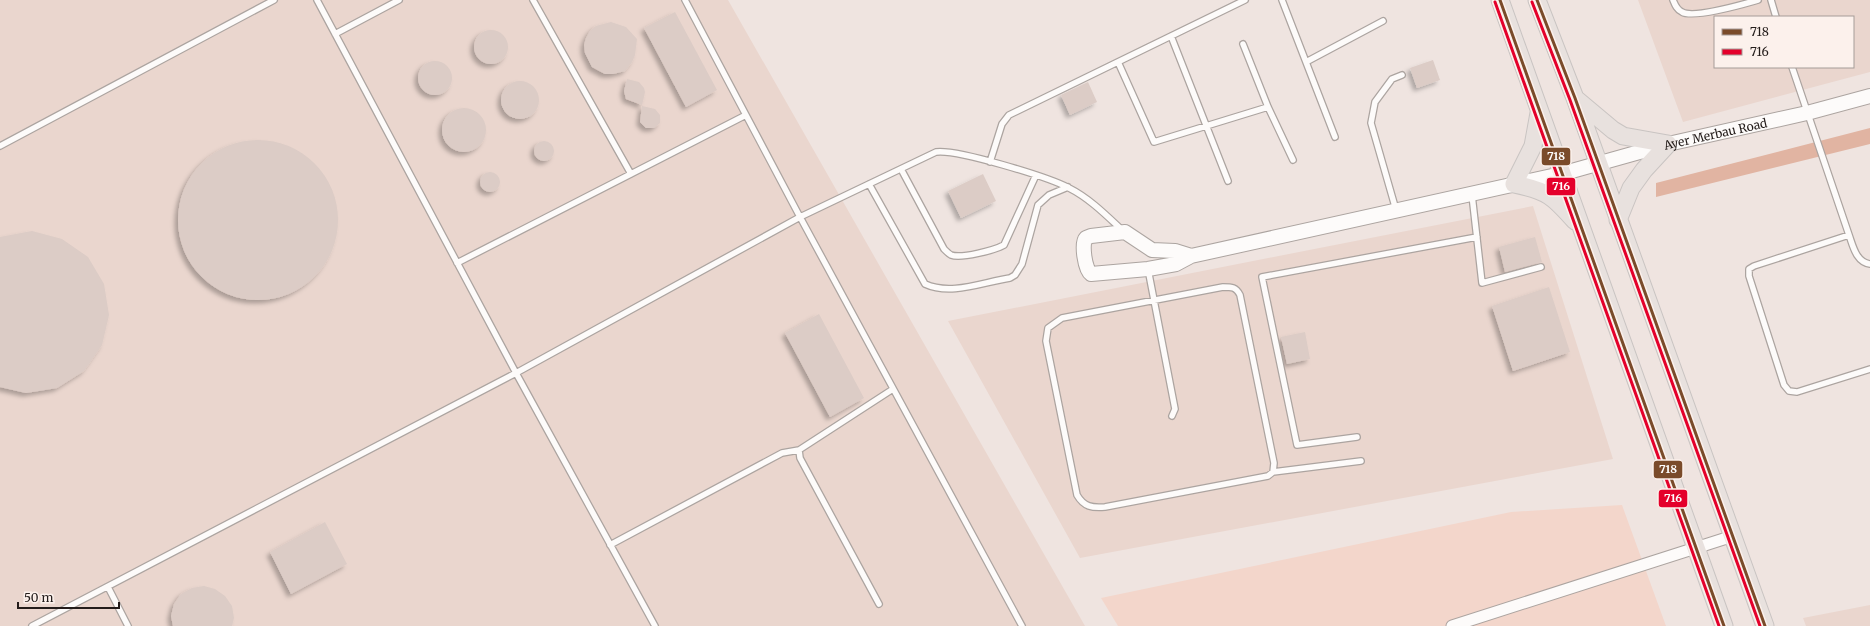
<svg xmlns="http://www.w3.org/2000/svg" width="1870" height="626" font-family="Merriweather,serif">
	<style>
		.built { fill: #ead6ce; fill-rule: evenodd }
		.green { fill: #f3d6cb }
		.water { fill: #e1b4a2 }
		.building { fill: #dcccc6; filter: url(#shadow) }
		.lines { fill: none; stroke-linecap: round; stroke-linejoin: round }
		.service-casing { stroke: #aca4a0; stroke-width: 8 }
		.minor-casing { stroke: #aca4a0; stroke-width: 13 }
		.tertiary-casing { stroke: #aca4a0; stroke-width: 16 }
		.primary-casing { stroke: #c9c4c2; stroke-width: 19 }
		.service { stroke: #fdfbfa; stroke-width: 5.5 }
		.minor { stroke: #fdfbfa; stroke-width: 11 }
		.tertiary { stroke: #fdfbfa; stroke-width: 14 }
		.primary { stroke: #e8e1de; stroke-width: 17 }
		.bus-1-casing { stroke: #fcf1ec; stroke-width: 6 }
		.bus-2-casing { stroke: #fcf1ec; stroke-width: 6 }
		.bus-1 { stroke: #7a4b2a; stroke-width: 3 }
		.bus-2 { stroke: #e4002b; stroke-width: 3 }
		.labels { text-anchor: middle; dominant-baseline: central; stroke-width: 3.5; stroke-linejoin: round; paint-order: stroke }
		.street-label { font-size: 12px; fill: #231c1a; stroke: #fcf1ec }
		.line-badge { stroke: #fcf1ec; stroke-width: 1.5 }
		.badge-label { font-size: 11px; text-anchor: middle; font-weight: bold; fill: #fff }
	</style>
	<defs>
		<filter id="shadow"><feDropShadow dx="-3.5" dy="3.5" stdDeviation="2" flood-color="#0004"/></filter>
	</defs>
	<rect width="100%" height="100%" fill="#efe4e0"/>
	<path class="built" d="M0,0H728L1085,626H0Z
		M1638,0H1870V72L1683,122ZM1715,17H1853V67H1715Z
		M1533,206L1613,459L1080,558L948,321Z
		M1870,605V626H1806L1803,618Z"/>
	<path class="green" d="M1622,505L1666,626H1118L1101,598L1511,512Z"/>
	<path class="water" d="M1870,128V144L1656,197V183Z"/>
	<path class="building" d="M675,12L717,90L686,107L644,28Z
		M611,22L626,27L637,39L635,55L632,62L625,71L613,74H605L592,67L585,53L584,45L586,38L590,31L596,26Z
		M474 47a17 17 0 1 1 34 0a17 17 0 1 1-34 0Z
		M1433,60L1440,80L1417,88L1410,68Z
		M418 78a17 17 0 1 1 34 0a17 17 0 1 1-34 0Z
		M627,79L639,82L644,88L645,92L642,105L626,99L624,91Z
		M501 100a19 19 0 1 1 38 0a19 19 0 1 1-38 0Z
		M1088,82L1097,102L1070,115L1061,95Z
		M642,106L655,109L660,115V123L654,128H646L640,122Z
		M442 130a22 22 0 1 1 44 0a22 22 0 1 1-44 0Z
		M178 220a80 80 0 1 1 160 0a80 80 0 1 1-160 0Z
		M534 151a10 10 0 1 1 20 0a10 10 0 1 1-20 0Z
		M480 182a10 10 0 1 1 20 0a10 10 0 1 1-20 0Z
		M983,174L996,201L961,218L948,191Z
		M32,231L62,239L88,257L104,284L109,315L102,345L84,371L57,388L26,393L0,387V237Z
		M1535,237L1542,262L1505,272L1499,247Z
		M1549,287L1570,352L1513,371L1492,306Z
		M819,314L864,398L830,417L785,333Z
		M1305,332L1310,359L1287,364L1281,337Z
		M325,522L347,564L291,594L270,552Z
		M204,586L215,589L225,596L232,606L234,618L232,626H173L171,616L174,604L181,594L192,588Z"/>
	<g class="lines">
		<defs>
			<path id="service" d="M317,0L516,373L655,626
				M533,0L631,174
				M685,0L800,217L1022,626
				M1282,0L1335,137
				M1673,0C1675,5 1677,10 1682,12C1694,19 1744,4 1758,0
				M1771,0L1776,17
				M335,34L399,0
				M1171,36L1228,181
				M1243,44L1268,107L1293,160
				M1118,62L1154,142L1268,107
				M1306,62L1383,21
				M1792,67L1849,235C1853,246 1856,262 1870,264
				M0,146L274,0
				M990,162L1002,124L1009,115L1245,0
				M901,169L944,249C946,251 949,254 951,255C961,259 995,250 1004,245L1036,175
				M869,184L925,284C951,296 983,282 1010,278L1015,275L1022,264L1038,205L1049,195L1068,187
				M1472,195L1482,283L1541,267
				M1396,210L1371,123L1375,102L1392,79L1402,75
				M1849,235L1754,266L1749,269V276L1784,385L1789,391L1797,392L1870,369
				M457,263L746,115
				M1148,269L1175,409L1172,416
				M1357,437L1297,445L1262,277L1477,237
				M1273,472L1274,463L1240,295C1236,287 1232,287 1223,287L1062,318L1048,328L1046,341L1077,495C1084,507 1092,508 1105,507L1268,476L1273,472L1361,461
				M610,545L782,453L799,450
				M108,587L128,626
				M879,604L800,458L799,450L893,389
				M32,626L516,373L800,217L936,152C957,149 1048,177 1069,188C1089,198 1106,215 1122,230"/>
			<path id="minor" d="M1452,626L1733,536"/>
			<g id="tertiary">
				<path id="s1" d="M1191,256L1175,251L1152,250L1125,232L1091,236L1086,238C1081,243 1085,270 1091,274L1148,269L1176,264L1191,256L1561,174L1668,144L1807,113L1870,96"/>
			</g>
			<path id="primary" d="M1500,0L1724,626
				M1537,0L1575,98L1765,626
				M1576,99L1613,130L1623,136L1668,144
				M1539,113L1533,146L1514,184C1548,191 1553,196 1575,221
				M1618,220L1631,188L1644,170L1668,144"/>
		</defs>
		<use href="#service" class="service-casing"/>
		<use href="#minor" class="minor-casing"/>
		<use href="#tertiary" class="tertiary-casing"/>
		<use href="#primary" class="primary-casing"/>
		<use href="#service" class="service"/>
		<use href="#minor" class="minor"/>
		<use href="#tertiary" class="tertiary"/>
		<use href="#primary" class="primary"/>
		<defs>
			<path id="bus-1" d="M1500,0L1724,626
				M1537,0L1575,98L1765,626"/>
			<path id="bus-2" d="M1495,2L1719,626
				M1532,2L1570,100L1760,626"/>
		</defs>
		<use href="#bus-1" class="bus-1-casing"/>
		<use href="#bus-2" class="bus-2-casing"/>
		<use href="#bus-1" class="bus-1"/>
		<use href="#bus-2" class="bus-2"/>
	</g>
	<g class="labels">
		<g class="street-label">
			<text stroke="none"><textPath href="#s1" startOffset="791">Ayer Merbau Road</textPath></text>
		</g>
	</g>
	<g class="line-badge">
		<rect x="1541" y="147" width="30" height="19" rx="4" fill="#7a4b2a"/>
		<rect x="1546" y="177" width="30" height="19" rx="4" fill="#e4002b"/>
		<rect x="1653" y="460" width="30" height="19" rx="4" fill="#7a4b2a"/>
		<rect x="1658" y="489" width="30" height="19" rx="4" fill="#e4002b"/>
	</g>
	<g class="badge-label">
		<text x="1556" y="160">718</text>
		<text x="1561" y="190">716</text>
		<text x="1668" y="473">718</text>
		<text x="1673" y="502">716</text>
	</g>
	<rect x="1714" y="16" width="140" height="52" fill="#fcf1ec" stroke="#a59c98"/>
	<rect x="1722" y="29" width="20" height="6" fill="#7a4b2a" stroke="#a59c98"/>
	<text x="1750" y="36" font-size="12" fill="#231c1a">718</text>
	<rect x="1722" y="49" width="20" height="6" fill="#e4002b" stroke="#a59c98"/>
	<text x="1750" y="56" font-size="12" fill="#231c1a">716</text>
	<path d="M18 602v6h101v-6" fill="none" stroke="#231c1a" stroke-width="2"/>
	<text x="24" y="602" font-size="12" fill="#231c1a" stroke="#fcf1ec" stroke-width="3" paint-order="stroke">50 m</text>
</svg>
